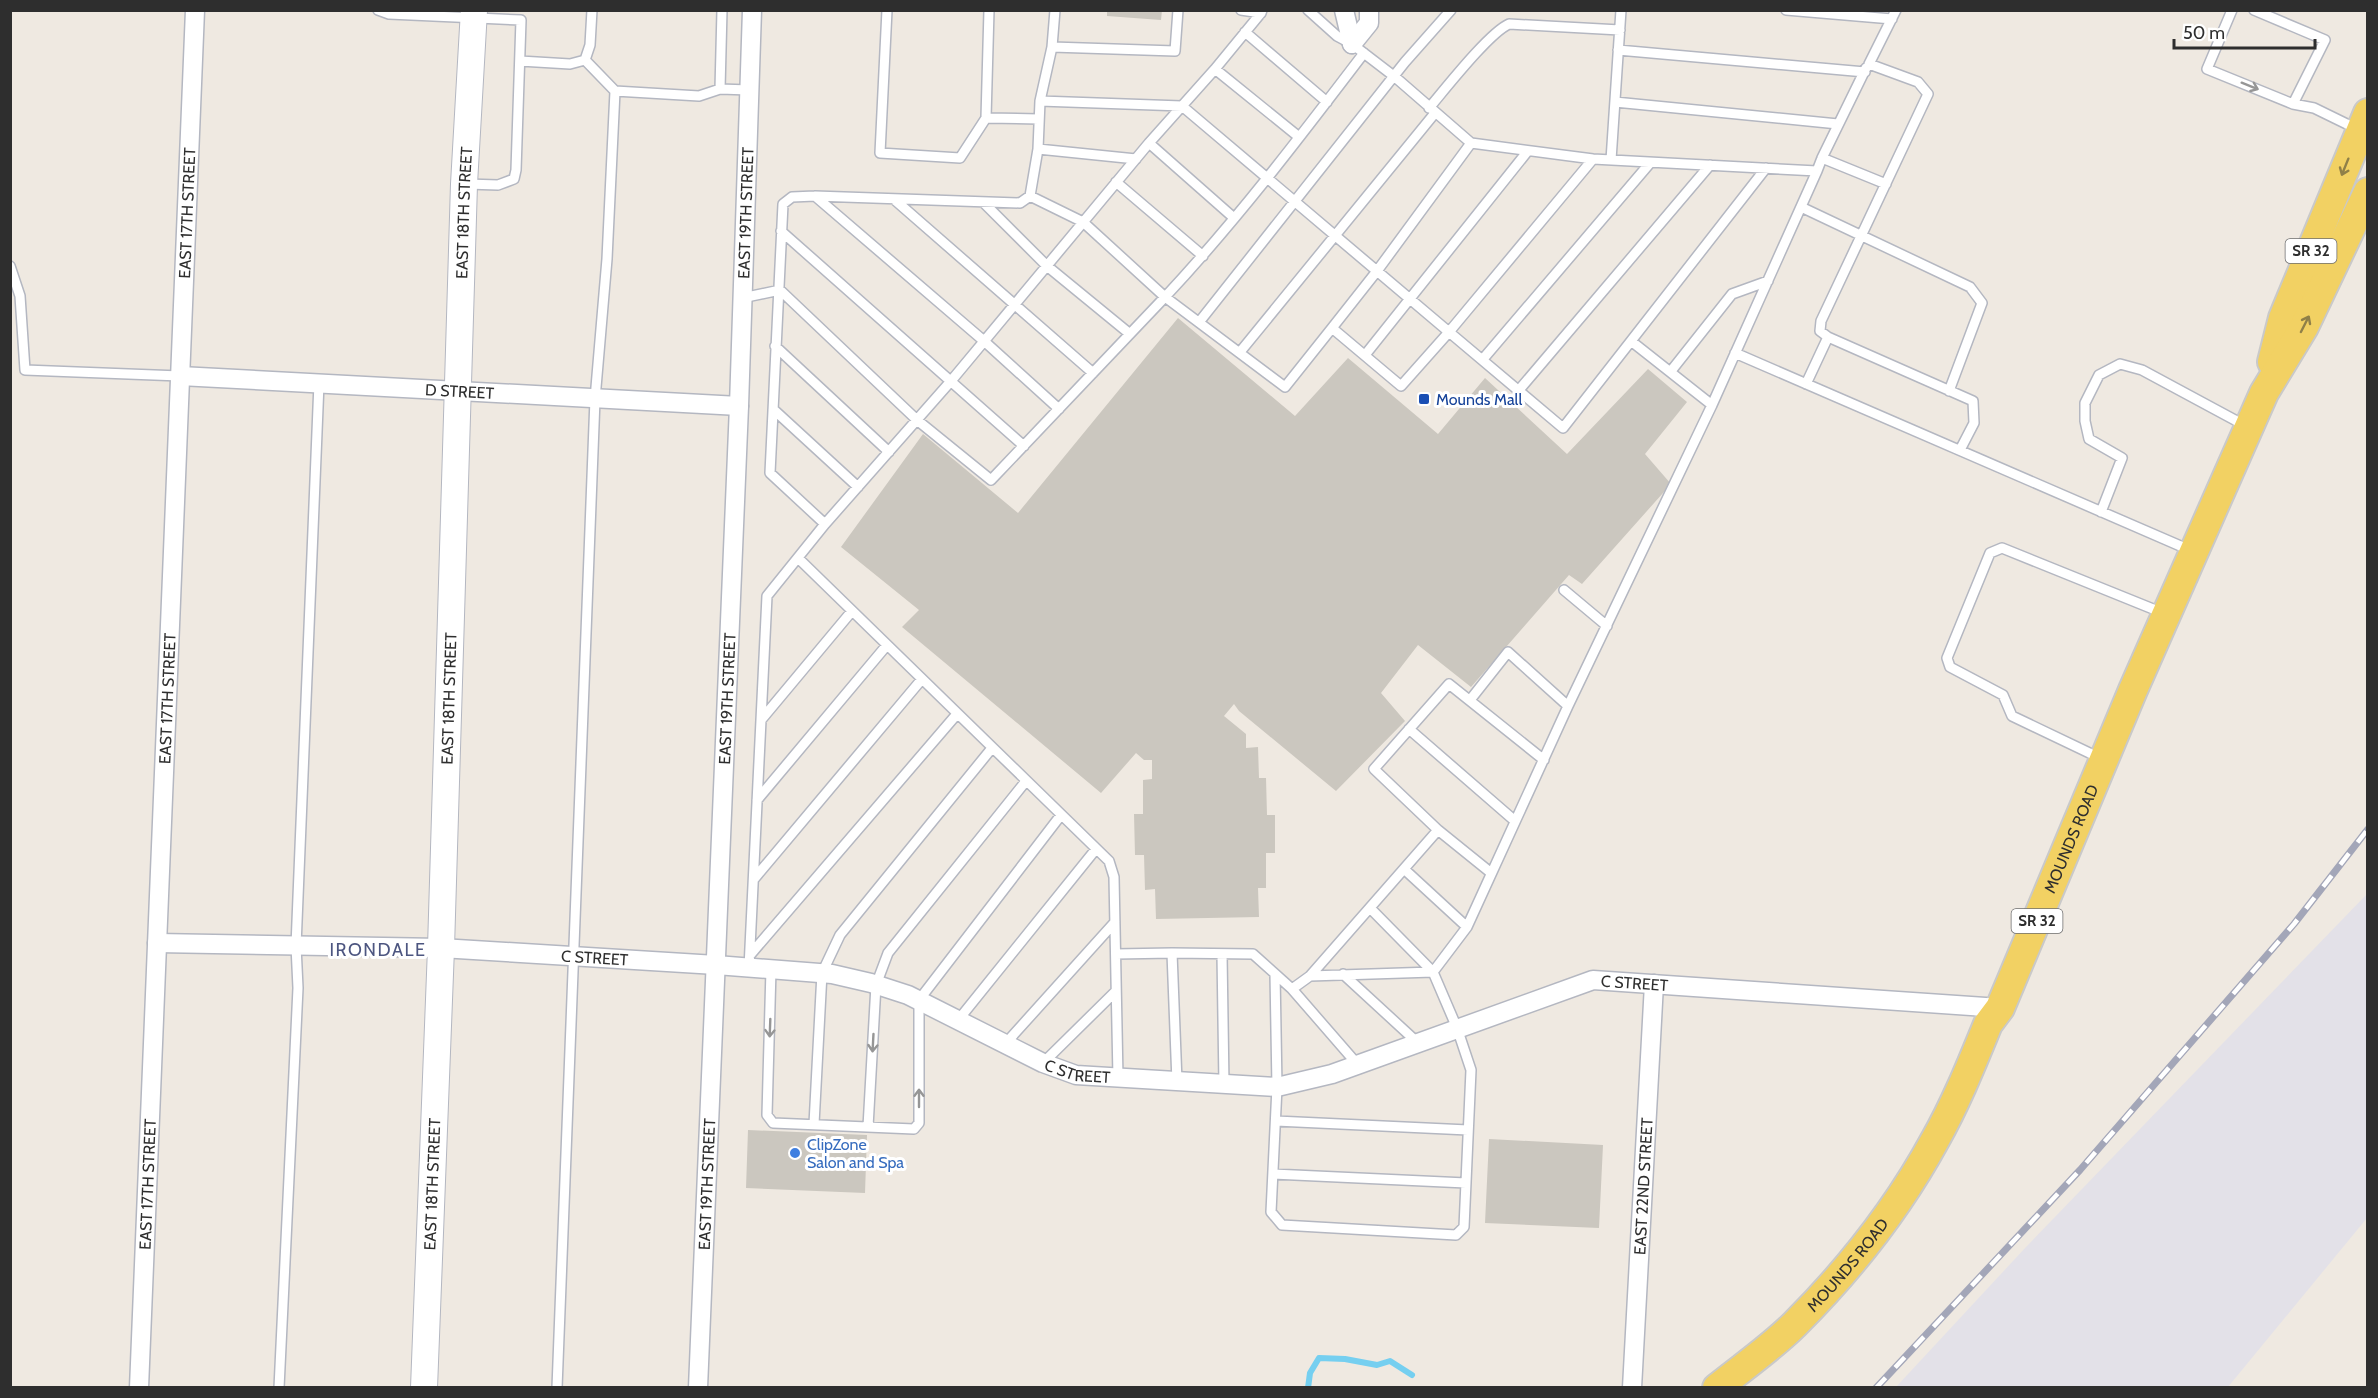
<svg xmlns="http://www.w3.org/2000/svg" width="2378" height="1398" font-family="Cabin,sans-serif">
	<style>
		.industrial { fill: #e3e1e8 }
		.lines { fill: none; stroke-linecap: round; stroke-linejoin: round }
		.stream { stroke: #75cff0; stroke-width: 6 }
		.building { fill: #cbc7bf }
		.lane-casing { stroke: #b4b7c1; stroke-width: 12 }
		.street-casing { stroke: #b4b7c1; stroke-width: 21 }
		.secondary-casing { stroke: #b4b7c1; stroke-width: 28 }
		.primary-casing { stroke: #c9c9c9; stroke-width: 32 }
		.lane { stroke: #fff; stroke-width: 9 }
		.street { stroke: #fff; stroke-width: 18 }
		.secondary { stroke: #fff; stroke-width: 26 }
		.primary { stroke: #f2d163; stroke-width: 28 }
		.rail-casing { stroke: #a3a6b8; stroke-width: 7 }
		.rail { stroke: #fff; stroke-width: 4.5; stroke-dasharray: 14; stroke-linecap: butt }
		.oneway { stroke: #969696 }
		.oneway2 { stroke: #908048 }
		.transit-dot { fill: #1a4fb4; stroke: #fff; stroke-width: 2 }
		.shop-dot { fill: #3f7fe0; stroke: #fff; stroke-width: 2 }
		.labels { text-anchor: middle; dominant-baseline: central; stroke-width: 6; stroke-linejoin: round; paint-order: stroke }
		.shield { fill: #fff; stroke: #6d6d6d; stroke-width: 1.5 }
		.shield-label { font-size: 15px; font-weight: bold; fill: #2e2e2e }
		.street-label { font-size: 16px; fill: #2e2e2e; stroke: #fff }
		.transit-label { font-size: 16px; fill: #164399; stroke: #fff; text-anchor: start }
		.shop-label { font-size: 16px; fill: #366cbe; stroke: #fff; text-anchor: start }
		.neighbourhood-label { font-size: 18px; letter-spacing: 1.5px; fill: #4d5680; stroke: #fff }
	</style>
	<rect width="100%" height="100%" fill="#efe9e1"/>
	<path class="industrial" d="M2367,894V1218L2228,1387H1896L2026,1247Z"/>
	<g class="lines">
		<path class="stream" d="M1308,1388L1310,1373L1319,1358L1345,1359L1377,1365L1390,1361L1412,1375"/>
	</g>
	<path class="building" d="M1107,10H1162L1161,20L1107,16Z
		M1178,318L1295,416L1348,358L1438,434L1485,378L1567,454L1648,369L1687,402L1645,454L1671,484L1582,584L1569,575L1471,687L1418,645L1381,693L1405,721L1336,791L1239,711L1234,704L1224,716L1246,734V748L1258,747L1259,778H1266L1267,815H1275V853H1266V888H1258L1259,917L1156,919L1155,889L1145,890L1144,855H1135L1134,814H1143V780L1152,779V760H1144L1136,753L1101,793L902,627L919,610L841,547L923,434L1018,513Z
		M748,1130L867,1135L865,1193L746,1188Z
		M1489,1139L1603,1145L1599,1228L1485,1223Z"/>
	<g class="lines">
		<defs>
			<path id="lane" d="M378,10L389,14L521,20L516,170L514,179L498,185L467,184
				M887,10L880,153L960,158L986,118
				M989,10L986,118L1039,119
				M1241,10L1261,13L1262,10
				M1786,10L1892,19
				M2232,10L2207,69L2293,104L2314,108L2357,129
				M2254,10L2325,40L2293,104
				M1245,32L1327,102
				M1052,47L1175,51L1178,10
				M1618,50L1865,72
				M585,60L615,91
				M520,61L570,64L585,60L590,45L592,10
				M1215,69L1261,13
				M720,89L722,10
				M1040,101L1182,106L1449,332L1593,159
				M1615,102L1838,124
				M1429,108C1446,88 1489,33 1509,24L1620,30
				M1149,143L1234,218
				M1038,149L1136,159
				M1822,158L1886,184
				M1611,160L1621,10
				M1817,171L1822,158L1866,68
				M1116,182L1203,256
				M815,196L984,341L1059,409
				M1030,196L1083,222L1165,297C1237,220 1300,137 1364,53
				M896,201L1093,373
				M983,202L1047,266L1130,334
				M1801,207L1970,287L1982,303L1949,391
				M781,231L1024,446
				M10,266L20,296L25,370L180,376
				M742,298L780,290L917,420L991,480L1165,297L1285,387L1332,328L1401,386L1449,332L1563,428L1631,341L1712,405L1817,171L1593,159L1471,143L1395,77L1352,44L1337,36L1308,10
				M1200,321L1405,62L1451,10
				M1332,328L1377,271L1471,143
				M1828,337L1820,331L1821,321L1928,94L1918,82L1869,64L1896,10
				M1631,341L1766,168
				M775,346L889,452
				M1240,352L1435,113
				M1735,353L2192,551
				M1365,355L1527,152
				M1483,359L1650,163
				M1671,371L1732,294L1768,281
				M1806,384L1828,337L1973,401L1974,423L1960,450
				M1519,390L1710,165
				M773,409L858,487
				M2101,512L2122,458L2089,439L2085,421V403L2099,375L2120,364L2142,370L2246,426
				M825,524L770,473L783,204L792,197L815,196L1020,203L1030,196L1038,149L1040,101L1052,47L1055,10
				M798,558L1109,861L1114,877L1118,1078
				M1564,590L1607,626
				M1470,700L1508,652L1568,706
				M761,720L852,611
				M1409,729L1515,821
				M2102,759L2012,716L2003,695L1950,667L1947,658L1990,553L2002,548L2163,613
				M757,800L887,645
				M1438,830L1490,872
				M1404,869L1467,927
				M754,879L922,679
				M1370,908L1433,972
				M1172,953L1253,954L1292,989L1310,976L1438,830L1374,769L1449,684L1544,760
				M1116,954L1172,953L1177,1082
				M1222,954L1224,1085
				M750,955L957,714
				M749,968L767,596L825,524L951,381L1149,143L1215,69L1299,137
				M771,969L767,1115L773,1123L914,1129L919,1123V1000L1061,815
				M1275,974L1277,1087L1271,1212L1282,1225L1456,1235L1464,1227L1471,1070L1457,1028L1433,972L1467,927L1568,706L1712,405
				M1343,974L1418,1043
				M1310,976L1433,972
				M1292,989L1358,1065
				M959,1019L1096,849
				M1006,1043L1115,922
				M1043,1063L1116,991
				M1276,1121L1468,1130
				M814,1124L822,973L840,935L992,748
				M868,1127L876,985L888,953L1026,781
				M1273,1174L1466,1183
				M279,1388L298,988L296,946L319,383
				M557,1388L595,399L607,259L615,91L699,96L720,89L749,90"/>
			<g id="street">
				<path d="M1344,10L1352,44"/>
				<path d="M1352,44L1369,23V10"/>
				<path id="s1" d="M180,376L739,406"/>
				<path id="s2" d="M157,943L441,948L716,965L832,974L871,983L908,995L1043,1063L1076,1075L1277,1087L1332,1074L1593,980L2000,1008"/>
				<path id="s3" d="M139,1388L195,10"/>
				<path id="s4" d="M698,1388L739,406L752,10"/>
				<path id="s5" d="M1632,1388L1654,984"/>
			</g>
			<g id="secondary">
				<path id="s6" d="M424,1388L441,948L464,184L474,10"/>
			</g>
			<g id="primary">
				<path d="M2272,362L2283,318L2368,113"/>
				<path id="s7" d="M1717,1388C1743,1367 1772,1347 1795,1324C1850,1269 1898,1208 1935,1140C1956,1103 1972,1063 1988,1024L2000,1008L2133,690L2264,393L2304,327L2368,192"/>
			</g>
		</defs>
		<use href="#lane" class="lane-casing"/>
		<use href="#street" class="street-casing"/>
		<use href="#secondary" class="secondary-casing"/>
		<use href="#primary" class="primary-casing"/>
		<use href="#lane" class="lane"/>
		<use href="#street" class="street"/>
		<use href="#secondary" class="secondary"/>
		<use href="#primary" class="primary"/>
		<defs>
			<path id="rail" d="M1876,1388L2080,1170L2294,924L2368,829"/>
		</defs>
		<use href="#rail" class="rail-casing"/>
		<use href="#rail" class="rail"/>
	</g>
	<defs><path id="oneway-shaft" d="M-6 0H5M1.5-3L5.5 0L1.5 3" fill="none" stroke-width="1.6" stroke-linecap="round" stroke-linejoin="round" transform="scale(1.5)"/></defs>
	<g class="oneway">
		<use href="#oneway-shaft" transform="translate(2250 86) rotate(22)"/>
		<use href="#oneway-shaft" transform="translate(770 1028) rotate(92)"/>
		<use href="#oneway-shaft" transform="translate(873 1043) rotate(93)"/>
		<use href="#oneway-shaft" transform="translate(919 1098) rotate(-90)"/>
	</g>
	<g class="oneway2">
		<use href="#oneway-shaft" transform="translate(2345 167) rotate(112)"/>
		<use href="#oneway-shaft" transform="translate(2305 324) rotate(-63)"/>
	</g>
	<rect class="transit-dot" x="1418" y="393" width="12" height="12" rx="3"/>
	<circle class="shop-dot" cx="795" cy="1153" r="6"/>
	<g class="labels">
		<g class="shield">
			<rect x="2285.5" y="239" width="51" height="24" rx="4.5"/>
			<rect x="2011.5" y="909" width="51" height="24" rx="4.5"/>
		</g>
		<g class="shield-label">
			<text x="2311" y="251">SR 32</text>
			<text x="2037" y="921">SR 32</text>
		</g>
		<g class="street-label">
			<text stroke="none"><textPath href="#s3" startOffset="1176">EAST 17TH STREET</textPath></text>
			<text stroke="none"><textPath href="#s6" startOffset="1176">EAST 18TH STREET</textPath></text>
			<text stroke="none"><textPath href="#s4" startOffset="1176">EAST 19TH STREET</textPath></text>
			<text stroke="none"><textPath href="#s1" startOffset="280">D STREET</textPath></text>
			<text stroke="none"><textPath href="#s3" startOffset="690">EAST 17TH STREET</textPath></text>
			<text stroke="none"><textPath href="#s6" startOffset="690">EAST 18TH STREET</textPath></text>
			<text stroke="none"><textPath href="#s4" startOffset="690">EAST 19TH STREET</textPath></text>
			<text stroke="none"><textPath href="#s7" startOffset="664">MOUNDS ROAD</textPath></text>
			<text stroke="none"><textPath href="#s2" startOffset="438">C STREET</textPath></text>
			<text stroke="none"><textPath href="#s2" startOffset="1518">C STREET</textPath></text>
			<text stroke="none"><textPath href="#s2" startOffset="942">C STREET</textPath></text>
			<text stroke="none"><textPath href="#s3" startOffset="204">EAST 17TH STREET</textPath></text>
			<text stroke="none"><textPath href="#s6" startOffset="204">EAST 18TH STREET</textPath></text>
			<text stroke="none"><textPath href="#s4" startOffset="204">EAST 19TH STREET</textPath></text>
			<text stroke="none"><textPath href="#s5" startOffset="202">EAST 22ND STREET</textPath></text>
			<text stroke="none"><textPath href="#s7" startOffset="180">MOUNDS ROAD</textPath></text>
		</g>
		<g class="transit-label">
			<text x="1436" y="399">Mounds Mall</text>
		</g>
		<g class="shop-label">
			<text x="807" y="1144">ClipZone<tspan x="807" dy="18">Salon and Spa</tspan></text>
		</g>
		<g class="neighbourhood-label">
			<text x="378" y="950">IRONDALE</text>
		</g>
	</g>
	<rect width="2378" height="1398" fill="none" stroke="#2e2e2e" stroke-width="24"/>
	<path d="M2174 39v9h141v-9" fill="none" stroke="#2e2e2e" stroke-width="3"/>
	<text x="2183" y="39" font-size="18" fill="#2e2e2e" stroke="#ffffff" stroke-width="4.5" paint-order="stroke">50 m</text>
</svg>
